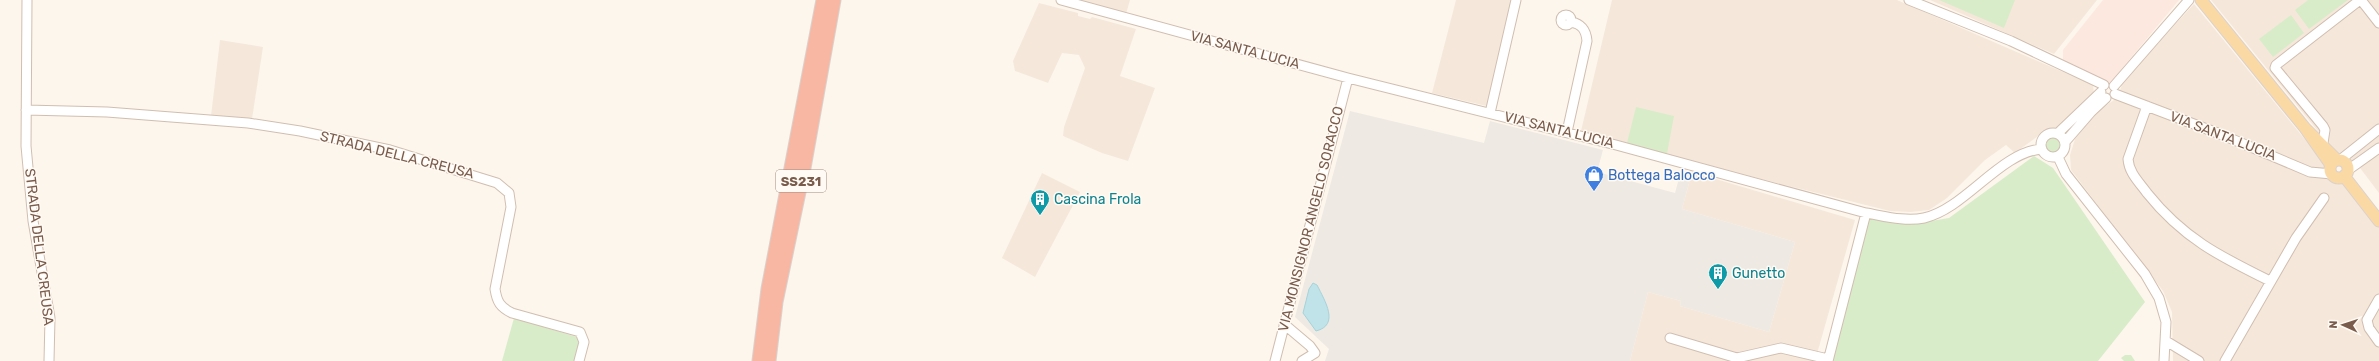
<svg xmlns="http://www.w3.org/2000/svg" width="2379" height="361" font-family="Rubik,sans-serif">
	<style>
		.residential { fill: #f5e8da }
		.commercial { fill: #fde8e0 }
		.industrial { fill: #efe9e4 }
		.green { fill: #d8ecc9 }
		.water { fill: #bfe3e8; stroke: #a5d3da }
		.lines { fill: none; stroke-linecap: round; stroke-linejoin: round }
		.minor-casing { stroke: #d1beb0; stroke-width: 11 }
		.major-casing { stroke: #dad1cd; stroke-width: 13 }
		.highway-casing { stroke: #dad1cd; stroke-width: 15 }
		.minor { stroke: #fff; stroke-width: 9 }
		.major { stroke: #fbd9a5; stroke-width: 11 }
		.highway { stroke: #f7b7a3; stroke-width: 13 }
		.labels { text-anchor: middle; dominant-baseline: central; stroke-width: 3; stroke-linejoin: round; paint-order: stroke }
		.shield { fill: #fffaf3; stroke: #a28b7f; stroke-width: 1 }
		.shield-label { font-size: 13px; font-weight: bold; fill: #7a5c4d }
		.street-label { font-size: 14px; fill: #7a5c4d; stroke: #fffaf3 }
		.shop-label { font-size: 14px; fill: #366cbe; stroke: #fffaf3; text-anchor: start }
		.culture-label { font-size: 14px; fill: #0d838f; stroke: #fffaf3; text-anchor: start }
	</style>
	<rect width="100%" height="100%" fill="#fdf6ec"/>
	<path class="residential" d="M1074,0H1130L1126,14Z
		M1456,0H1521L1495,108L1432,93Z
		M1612,0H1897L2093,85L2094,93L2059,126L2041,134L2015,153L2006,145L1985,160L1947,198L1929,210L1911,212L1890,211L1761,179L1581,131Z
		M1930,0H2097L2054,54Z
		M2211,0H2379V143L2347,167Z
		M1039,3L1078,13V16L1090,19L1092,17L1136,29L1120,76L1155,88L1128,161L1102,153L1063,136L1064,127L1085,68L1079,55L1062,53L1048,83L1015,71L1013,61Z
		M2194,4L2334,175L2345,179L2379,221V361H2173L2172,312L2163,291L2071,170L2070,155L2075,139L2095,113L2114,100L2121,88L2122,82Z
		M220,40L263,47L252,119L211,116Z
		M2379,148V193L2357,164Z
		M1692,172L1855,220L1815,361H1630L1648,292L1681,301L1680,306L1769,332L1795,242L1682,209Z
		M1042,173L1080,192L1035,277L1002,258Z"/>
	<path class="commercial" d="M2103,0H2179L2109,84L2063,61V50Z"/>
	<path class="industrial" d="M1350,111L1484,143L1490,121L1603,150L1597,172L1675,193L1681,171L1692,172L1682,209L1795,242L1769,332L1680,306L1681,301L1648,292L1630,361H1325L1329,349L1295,317Z"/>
	<path class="green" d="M1939,0H2015L2004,28Z
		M2308,0H2348L2309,29L2295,10Z
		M2291,15L2304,33L2273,57L2259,39Z
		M1636,107L1674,116L1667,154L1627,143Z
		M2046 145a7 7 0 1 1 14 0a7 7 0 1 1-14 0Z
		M2034,156L2053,168L2145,302L2098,361H1833L1869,218L1913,224L1949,218Z
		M514,318L580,338L574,361H502Z
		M2125,355H2131L2135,361H2124L2121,358Z"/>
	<path class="water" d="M1313,283L1317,285C1325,301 1340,325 1316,331L1303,313L1309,289Z"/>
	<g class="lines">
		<defs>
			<path id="minor" d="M27,0L26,146L33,221L50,318L49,361
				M1061,0L1348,78L1616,145L1866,213C1884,216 1905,222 1924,218C1965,209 2000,152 2042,149
				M1909,0L2011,41L2104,85
				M2361,0L2379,23
				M1561 20a5 5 0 1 1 10 0a5 5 0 1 1-10 0Z
				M2114,86L2189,0
				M2115,94L2220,134L2310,172L2332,174
				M2147,106L2128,159C2129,173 2139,182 2147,193C2183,238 2219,256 2270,281
				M26,110L107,112L248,123L300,131L390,150L497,183L509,193L511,207L495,289C497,302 500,307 512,313L580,332L584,342L579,361
				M1490,113L1516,0
				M1567,132L1587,41C1586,30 1582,24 1571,22
				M2041 145a12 12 0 1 1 24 0a12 12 0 1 1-24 0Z
				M2057,134L2101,92
				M2065,142L2091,112L2106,98
				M2323,143L2325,130L2323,126L2275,68L2276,65L2360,0
				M2058,157L2066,174L2145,274L2159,298L2166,322L2164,361
				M2340,160L2379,129
				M2348,170L2379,148
				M2379,299L2367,320L2369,328L2379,342
				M1284,324L1310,346L1315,353L1302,361
				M1670,338L1737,358L1781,348L1828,359
				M2166,341L2199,361
				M1275,361L1348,78
				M1828,361L1866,213
				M2225,361L2296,238L2324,198"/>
			<path id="major" d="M2201,0L2305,128
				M2330 169a9 9 0 1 1 18 0a9 9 0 1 1-18 0Z
				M2331,165L2305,128L2337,160
				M2344,176L2379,221"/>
			<path id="highway" d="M759,361L768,289L823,0
				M769,361L776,302L804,168L834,0"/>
		</defs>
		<use href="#minor" class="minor-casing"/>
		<use href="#major" class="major-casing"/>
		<use href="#highway" class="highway-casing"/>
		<use href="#minor" class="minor"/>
		<use href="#major" class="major"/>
		<use href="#highway" class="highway"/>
	</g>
	<defs>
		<symbol id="shop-pin" viewBox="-11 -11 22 30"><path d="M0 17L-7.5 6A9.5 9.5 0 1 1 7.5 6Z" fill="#3f7fe0" stroke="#fffaf3"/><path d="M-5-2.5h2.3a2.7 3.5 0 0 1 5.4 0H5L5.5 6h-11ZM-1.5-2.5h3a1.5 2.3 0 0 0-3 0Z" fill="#fff"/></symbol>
		<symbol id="building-pin" viewBox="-11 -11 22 30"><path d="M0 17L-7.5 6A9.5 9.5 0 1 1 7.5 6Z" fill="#0f9aa8" stroke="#fffaf3"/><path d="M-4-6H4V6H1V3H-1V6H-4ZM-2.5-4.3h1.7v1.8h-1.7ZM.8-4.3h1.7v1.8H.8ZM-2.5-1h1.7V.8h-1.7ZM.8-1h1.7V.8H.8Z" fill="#fff"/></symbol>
	</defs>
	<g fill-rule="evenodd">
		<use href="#shop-pin" x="1583" y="164" width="22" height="30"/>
		<use href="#building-pin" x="1029" y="188" width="22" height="30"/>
		<use href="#building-pin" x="1707" y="262" width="22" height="30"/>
	</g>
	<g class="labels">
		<rect class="shield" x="776" y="170" width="50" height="22" rx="3"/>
		<g class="shield-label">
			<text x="801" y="181">SS231</text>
		</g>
		<g class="street-label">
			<text transform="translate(1245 50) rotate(15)">VIA SANTA LUCIA</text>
			<text transform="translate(1559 130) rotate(14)">VIA SANTA LUCIA</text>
			<text transform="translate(2223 136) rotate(21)">VIA SANTA LUCIA</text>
			<text transform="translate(397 155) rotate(14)">STRADA DELLA CREUSA</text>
			<text transform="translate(1311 219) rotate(-76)">VIA MONSIGNOR ANGELO SORACCO</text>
			<text transform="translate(39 247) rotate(83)">STRADA DELLA CREUSA</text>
		</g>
		<g class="shop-label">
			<text x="1608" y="175">Bottega Balocco</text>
		</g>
		<g class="culture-label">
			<text x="1054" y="199">Cascina Frola</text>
			<text x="1732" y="273">Gunetto</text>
		</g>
	</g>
	<g transform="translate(2343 325) rotate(273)" stroke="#fffaf3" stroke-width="3" paint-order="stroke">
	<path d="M0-3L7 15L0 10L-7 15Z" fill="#7a5c4d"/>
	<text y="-6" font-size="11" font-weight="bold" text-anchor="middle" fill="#7a5c4d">N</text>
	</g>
</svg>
